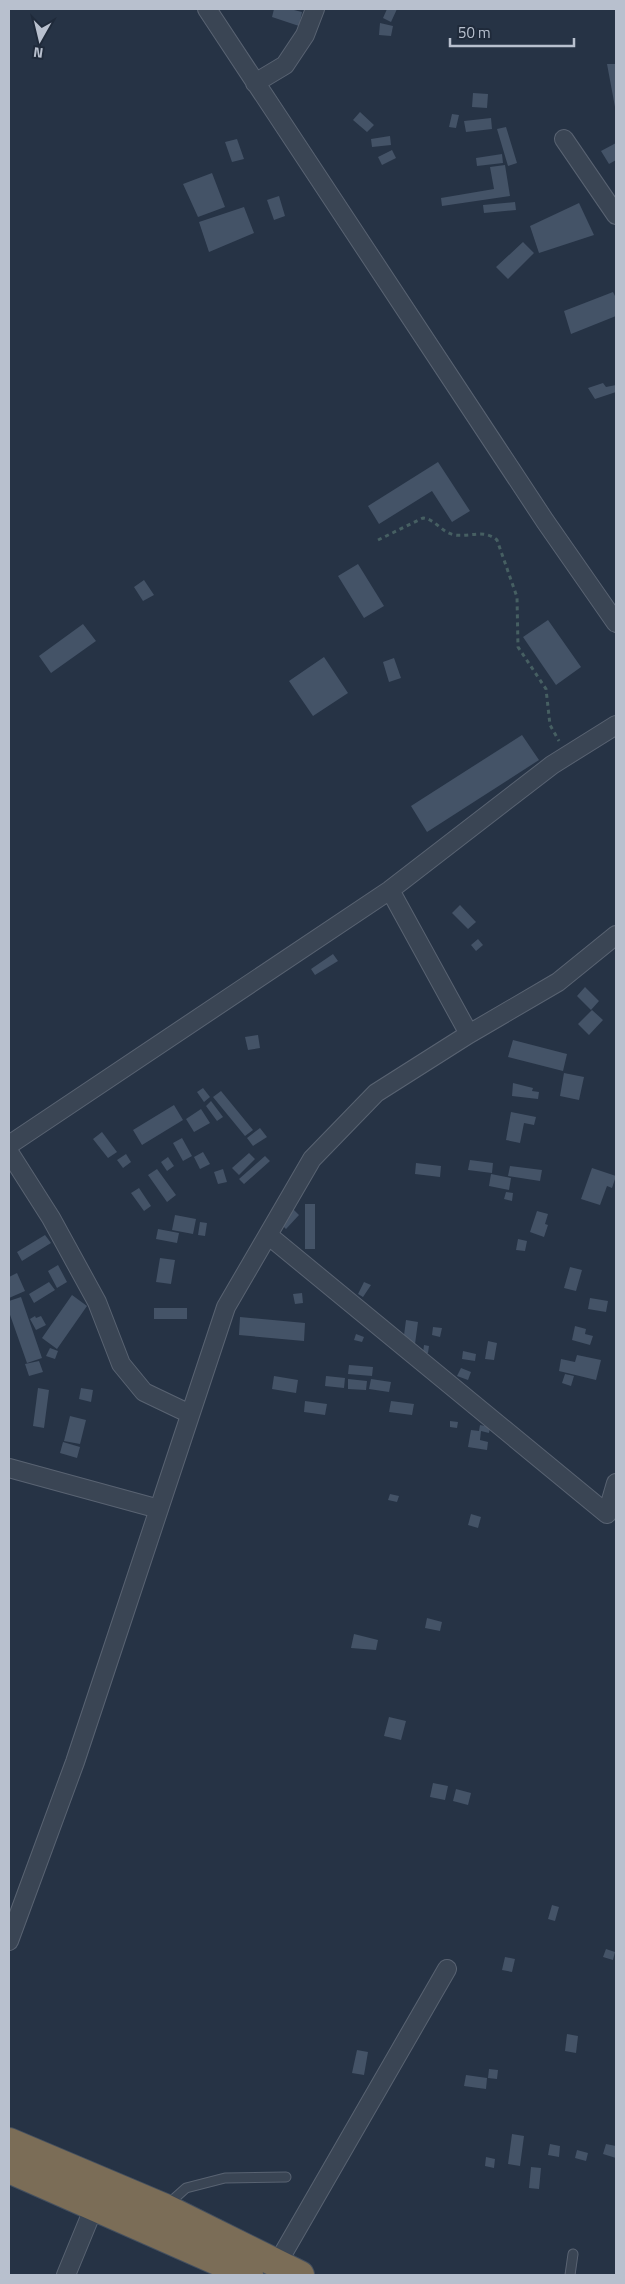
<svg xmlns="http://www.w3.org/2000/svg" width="625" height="2284" font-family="'Titillium Web',sans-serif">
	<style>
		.building { fill: #445367 }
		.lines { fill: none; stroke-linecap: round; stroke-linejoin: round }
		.lane-casing { stroke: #596372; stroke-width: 11 }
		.street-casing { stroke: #596372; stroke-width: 20 }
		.highway-casing { stroke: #45505f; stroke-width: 30 }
		.path { stroke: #465f62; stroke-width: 3; stroke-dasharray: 4 4; stroke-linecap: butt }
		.lane { stroke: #3a4554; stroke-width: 9 }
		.street { stroke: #3a4554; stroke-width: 18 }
		.highway { stroke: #7b6d57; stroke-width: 28 }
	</style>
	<rect width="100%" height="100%" fill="#263345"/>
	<path class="building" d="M274,9H290L302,12L299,26L272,17Z
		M387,9H397L391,22L383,18Z
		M380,23L393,26L391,36L379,35Z
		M607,64H616V107H615Z
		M473,93L488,94L487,108L472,107Z
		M360,112L374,125L367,132L353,120Z
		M452,114L459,115L456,128L449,127Z
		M491,118L492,129L466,132L464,121Z
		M506,127L517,163L508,166L497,129Z
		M390,136L391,145L372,147L371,139Z
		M237,139L244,159L232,162L225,142Z
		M616,143V160L609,164L601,151Z
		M392,150L396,158L382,165L378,157Z
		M502,154L503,163L477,166L476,158Z
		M505,165L510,196L442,206L441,198L494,189L490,167Z
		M212,173L225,207L198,217L183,184Z
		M279,196L285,216L274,220L267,200Z
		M515,202L516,210L484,213L483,205Z
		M579,203L594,235L539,253L530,226Z
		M244,207L254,233L209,252L199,222Z
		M523,242L534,253L508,279L496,267Z
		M613,292L616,298V316L571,334L564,311Z
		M603,383L606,387L616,385V392L595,399L588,388Z
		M438,462L470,511L452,522L432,491L379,524L368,506Z
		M358,564L384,606L364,618L338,576Z
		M144,580L154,595L143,601L134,587Z
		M548,620L581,667L556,685L523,637Z
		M83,624L96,641L51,673L39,656Z
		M324,657L348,693L313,716L289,681Z
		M394,658L401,678L389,682L383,662Z
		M522,735L539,760L427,832L411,806Z
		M460,905L476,922L468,929L452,913Z
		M478,939L483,945L476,951L471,945Z
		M333,954L338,961L315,975L311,969Z
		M585,987L599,1001L591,1010L577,996Z
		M592,1010L603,1020L589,1035L578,1024Z
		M258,1035L260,1048L248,1050L245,1037Z
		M513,1040L567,1054L563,1071L508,1057Z
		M564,1073L584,1077L579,1100L560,1096Z
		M513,1083L533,1088L532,1091L539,1092L538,1099L512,1096Z
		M203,1088L210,1097L204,1102L197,1092Z
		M221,1091L253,1130L245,1136L213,1097Z
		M211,1101L223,1117L217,1121L206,1106Z
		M174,1105L183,1120L142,1145L133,1130Z
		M201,1109L210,1123L194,1132L186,1119Z
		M511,1112L536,1117L534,1125L524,1123L520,1143L506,1140Z
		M260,1128L267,1137L253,1146L247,1138Z
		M102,1132L117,1152L108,1158L93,1139Z
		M182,1138L192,1156L183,1161L173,1143Z
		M203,1152L210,1164L200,1169L194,1157Z
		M249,1153L255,1159L239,1175L232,1168Z
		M126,1154L131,1162L123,1168L117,1160Z
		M265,1156L270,1161L244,1184L239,1179Z
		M168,1157L174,1166L167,1171L161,1162Z
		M470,1160L493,1163L492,1173L468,1170Z
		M416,1163L441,1166L440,1177L415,1174Z
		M510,1166L542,1170L540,1181L508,1176Z
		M592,1168L616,1176L612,1188L607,1186L600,1205L581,1199Z
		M157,1169L176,1195L167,1202L148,1175Z
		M223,1169L227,1182L218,1184L214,1172Z
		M491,1174L511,1178L509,1190L489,1186Z
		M139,1188L151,1206L144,1211L131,1193Z
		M506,1192L513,1193L512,1201L504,1199Z
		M305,1204H315V1249H305Z
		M292,1208L299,1215L286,1229L279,1222Z
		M537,1211L548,1214L545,1224L548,1225L544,1237L530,1232Z
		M175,1215L196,1219L193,1234L172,1230Z
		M200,1222L207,1223L205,1236L198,1235Z
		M158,1229L179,1233L177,1243L156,1239Z
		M45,1235L51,1243L22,1261L17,1252Z
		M518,1239L527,1241L525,1251L516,1250Z
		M160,1258L175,1260L171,1284L156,1282Z
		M58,1265L67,1282L57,1288L48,1271Z
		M570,1267L582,1270L576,1291L564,1288Z
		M17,1273L25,1291L9,1298V1277Z
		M49,1282L55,1290L34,1303L29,1294Z
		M364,1282L371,1285L363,1297L358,1294Z
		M302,1293L303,1303L295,1304L293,1294Z
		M72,1295L87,1306L57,1349L42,1338Z
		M21,1297L42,1358L27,1363L9,1312V1301Z
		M590,1298L608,1301L606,1312L588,1309Z
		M154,1308H187V1319H154Z
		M35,1316L36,1318L41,1316L46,1325L36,1330L30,1319Z
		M240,1317L305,1323L304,1341L239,1335Z
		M406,1320L418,1322L415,1344L403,1343Z
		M575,1326L586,1329L585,1334L593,1336L590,1345L572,1340Z
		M433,1327L442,1328L440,1337L432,1335Z
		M356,1334L364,1337L362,1342L354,1340Z
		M488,1341L497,1343L494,1360L485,1359Z
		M424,1345L429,1346L428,1353H423Z
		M50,1348L58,1351L55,1359L46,1356Z
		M463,1351L476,1354L475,1361L462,1359Z
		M577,1355L601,1360L596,1380L559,1371L561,1359L575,1362Z
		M39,1361L43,1372L29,1376L25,1364Z
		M349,1365L373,1367L372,1376L348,1374Z
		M461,1368L471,1372L468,1380L457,1376Z
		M565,1374L574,1376L571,1386L562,1383Z
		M274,1376L298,1380L296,1393L272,1389Z
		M326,1376L345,1378L344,1388L325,1386Z
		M348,1379L367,1381L366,1390L348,1389Z
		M371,1379L391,1382L389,1392L369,1389Z
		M38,1388L49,1390L44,1428L33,1426Z
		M81,1388L93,1390L91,1402L79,1399Z
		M305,1401L327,1404L325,1415L304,1412Z
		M391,1401L414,1404L412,1415L389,1412Z
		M70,1416L86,1420L80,1444L64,1441Z
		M450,1421L458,1422L457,1428L450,1427Z
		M480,1425L490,1427L489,1433L481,1431L480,1440L488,1442L487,1450L468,1447L471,1430L479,1431Z
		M63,1442L80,1447L77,1458L60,1453Z
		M390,1494L399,1496L397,1502L388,1500Z
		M471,1514L481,1517L478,1528L468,1525Z
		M427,1618L442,1622L440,1631L425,1628Z
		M354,1634L378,1640L376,1650L351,1648Z
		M389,1717L406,1721L401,1740L384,1736Z
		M433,1783L448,1786L445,1800L430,1797Z
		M456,1789L471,1793L468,1805L453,1801Z
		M552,1905L559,1907L555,1921L548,1919Z
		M606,1949L615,1952L613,1960L603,1957Z
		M505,1957L515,1959L512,1972L502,1970Z
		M567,2034L578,2036L576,2053L565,2051Z
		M357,2050L368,2052L364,2075L352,2073Z
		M489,2069L498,2070L497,2079L488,2078Z
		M466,2075L487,2078L486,2089L464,2086Z
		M512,2134L524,2136L520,2166L508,2164Z
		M550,2144L560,2146L559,2157L548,2155Z
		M606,2144L616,2146V2158L603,2154Z
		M577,2150L588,2153L586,2161L575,2158Z
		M486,2157L495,2159L494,2168L485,2166Z
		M531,2167L541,2168L539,2189L529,2188Z"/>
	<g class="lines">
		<defs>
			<path id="lane" d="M167,2205L186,2188L225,2178L286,2177
				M570,2275L573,2254"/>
			<path id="street" d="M207,9L545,521L616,623
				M255,83L285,65L305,35L315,9
				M564,139L616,215
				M390,890L469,1034
				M9,1145L390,890L552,765L616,725
				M9,1152L51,1218L97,1302L121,1364L144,1392L190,1414
				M268,1235L607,1514L616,1483
				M9,1468L159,1509
				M9,1941L75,1762L226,1307L312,1159L376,1093L469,1034L558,982L616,935
				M277,2264L447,1969
				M66,2275L94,2207"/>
			<path id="highway" d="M9,2142L165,2208L300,2275
				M9,2169L249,2275"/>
		</defs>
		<use href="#lane" class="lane-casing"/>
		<use href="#street" class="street-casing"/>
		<use href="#highway" class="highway-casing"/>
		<path class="path" d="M378,540L423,518C435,519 442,533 455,535C470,537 484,529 497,540L517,597L518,647L546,689L550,725L559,741"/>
		<use href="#lane" class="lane"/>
		<use href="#street" class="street"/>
		<use href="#highway" class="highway"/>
	</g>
	<rect width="625" height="2284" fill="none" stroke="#b8c0ce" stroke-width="20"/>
	<g transform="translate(40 40) rotate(188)" stroke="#1f2a3a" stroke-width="4" paint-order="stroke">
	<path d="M0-4L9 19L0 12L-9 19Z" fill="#b8c0ce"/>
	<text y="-8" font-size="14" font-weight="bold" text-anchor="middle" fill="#b8c0ce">N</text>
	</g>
	<path d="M450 38v8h124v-8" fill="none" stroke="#b8c0ce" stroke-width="2.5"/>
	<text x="458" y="38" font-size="15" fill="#b8c0ce" stroke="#1f2a3a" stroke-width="4" paint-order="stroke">50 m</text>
</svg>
